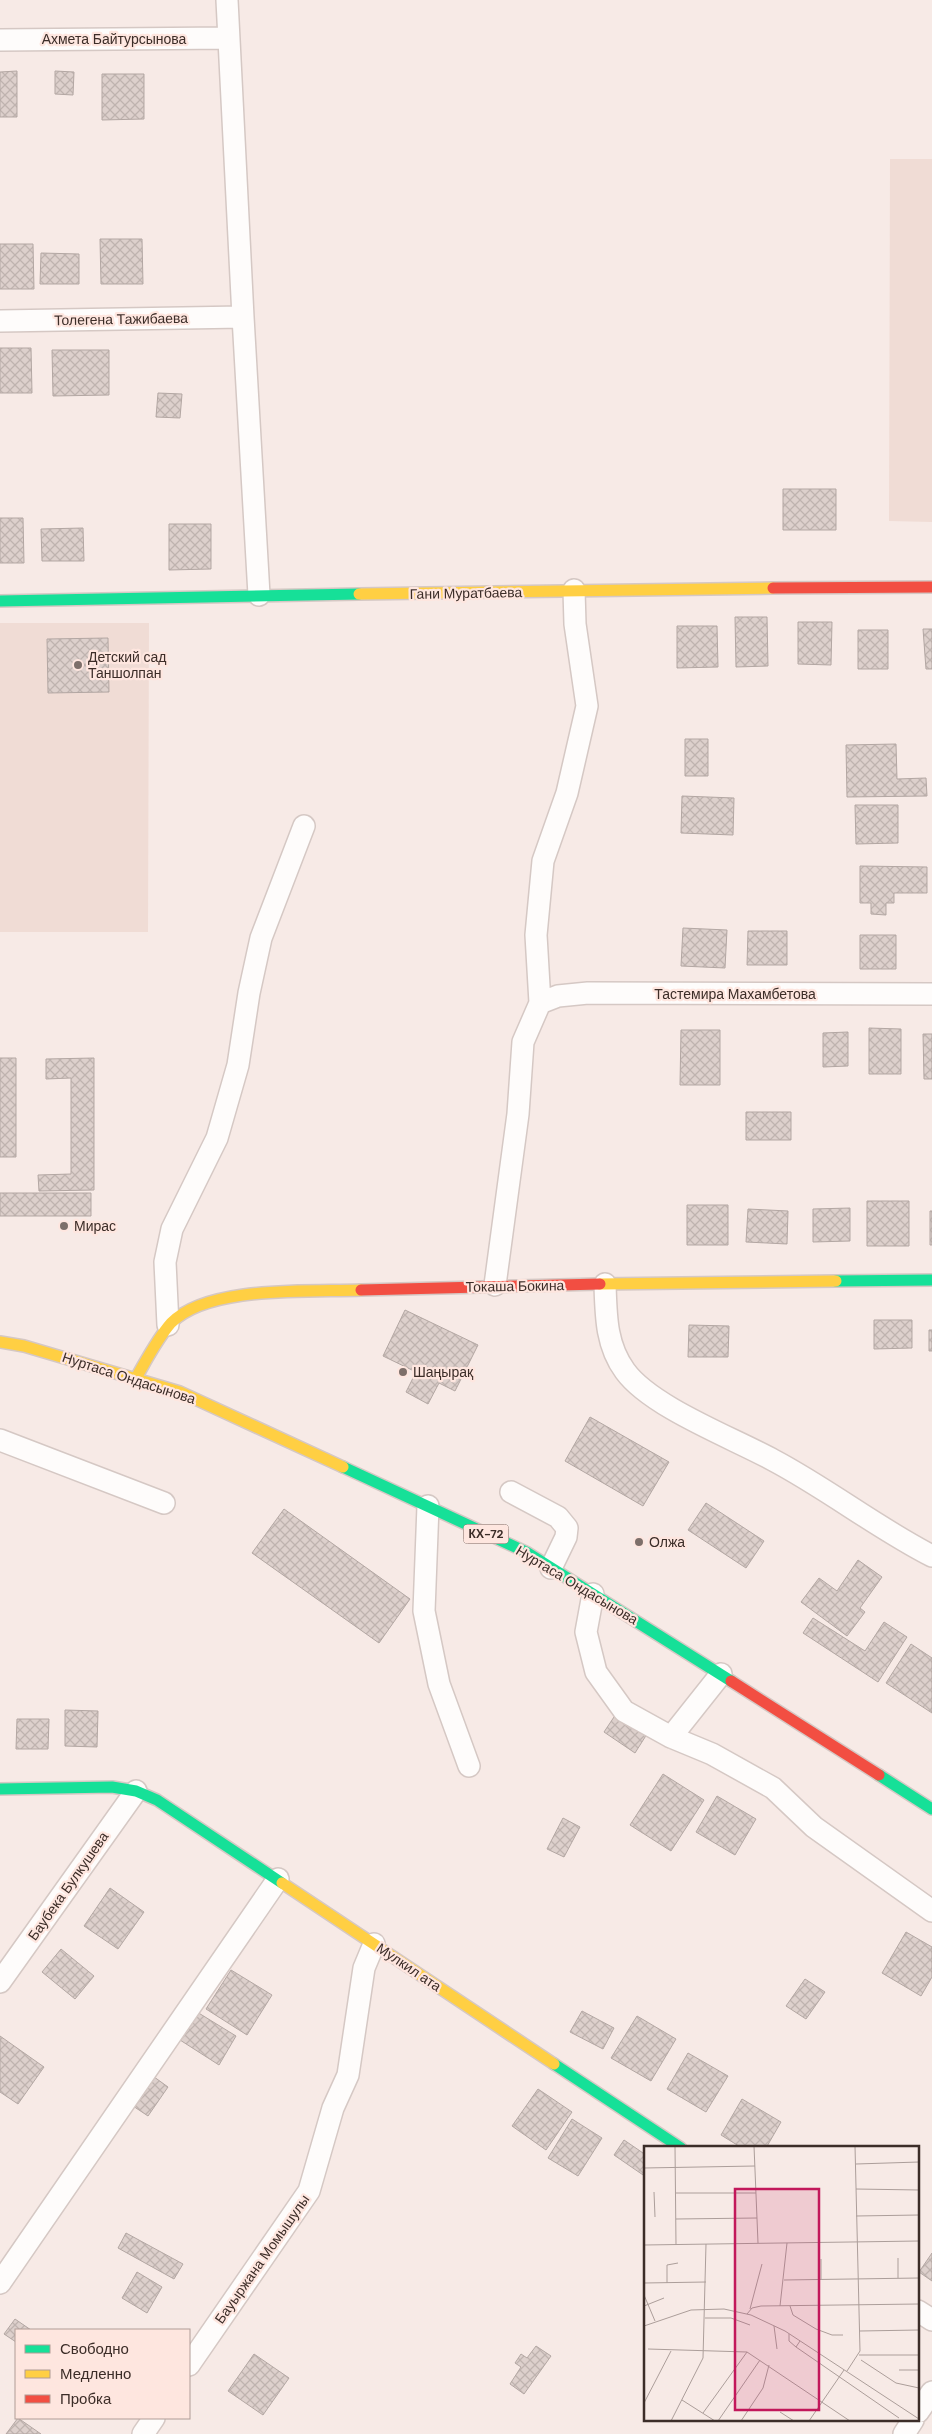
<svg xmlns="http://www.w3.org/2000/svg" width="932" height="2434" font-family="'DM Sans',sans-serif">
	<style>
		.built { fill: #f0dcd5 }
		.building { fill: url(#building-cross-hatch); stroke: #b3a7a3 }
		.lines { fill: none; stroke-linecap: round; stroke-linejoin: round }
		.street-casing { stroke: #d5c8c4; stroke-width: 24 }
		.fast-casing { stroke: #d5c8c4; stroke-width: 14 }
		.slow-casing { stroke: #d5c8c4; stroke-width: 14 }
		.jam-casing { stroke: #d5c8c4; stroke-width: 14 }
		.street { stroke: #fefcfb; stroke-width: 21 }
		.fast { stroke: #16e098; stroke-width: 11 }
		.slow { stroke: #ffcf43; stroke-width: 11 }
		.jam { stroke: #f24e42; stroke-width: 11 }
		.poi-dot { fill: #7d6f6a; stroke: #fee6df; stroke-width: 2 }
		.labels { text-anchor: middle; dominant-baseline: central; stroke-width: 4.5; stroke-linejoin: round; paint-order: stroke }
		.shield { fill: #fee6df; stroke: #76645f; stroke-width: 1 }
		.shield-label { font-size: 12px; font-weight: bold; fill: #3c2d28 }
		.street-label { font-size: 14px; fill: #3c2d28; stroke: #fee6df }
		.poi-label { font-size: 14px; fill: #3c2d28; stroke: #fee6df; text-anchor: start }
		.inset-road { fill: none; stroke: #ac9e9a; stroke-width: 1 }
		.view { fill: #c2185b; fill-opacity: 0.15; stroke: #c2185b; stroke-width: 2.5 }
		.inset-edge { fill: none; stroke: #3c2d28; stroke-width: 2.5 }
	</style>
	<defs>
		<pattern id="building-cross-hatch" width="8" height="8" patternUnits="userSpaceOnUse" patternTransform="scale(1.25)"><rect width="8" height="8" fill="#ddd0cc"/><path d="M0 0l8 8M0 8l8-8" fill="none" stroke="#bfb3af"/></pattern>
	</defs>
	<rect width="100%" height="100%" fill="#f7eae6"/>
	<path class="built" d="M890,159H932V522L889,521Z
		M0,623H149L148,932H0Z"/>
	<path class="building" d="M17,71V117H0V72Z
		M55,71L74,72L73,95L55,94Z
		M102,74H144V119L102,120Z
		M100,239H142L143,284H101Z
		M0,244H33L34,289H0Z
		M41,253L79,254V284H40Z
		M0,348H31L32,393H0Z
		M52,350H109V395L53,396Z
		M158,393L182,394L180,418L156,417Z
		M783,489H836V530H783Z
		M0,518H23L24,563H0Z
		M169,524H211V569L169,570Z
		M83,528L84,561H42L41,529Z
		M735,617H767L768,666L736,667Z
		M798,622H832L831,665L798,664Z
		M677,626H717L718,667L677,668Z
		M923,629H932V669H926Z
		M858,630H888V669H858Z
		M108,638L109,692L48,693L47,639Z
		M685,739H708V776H685Z
		M896,744L897,779L926,778L927,796L847,797L846,745Z
		M682,796L734,798L733,835L681,833Z
		M855,805H898V843L856,844Z
		M860,866L927,867V893H894V903H886V915L871,914V903H860Z
		M683,928L727,930L725,968L681,966Z
		M748,931H787V965H747Z
		M860,935H896V969H860Z
		M869,1028L901,1029V1074H869Z
		M681,1030H720V1085H680Z
		M848,1032V1066L823,1067V1033Z
		M923,1034H932V1079H924Z
		M0,1058H16V1157H0Z
		M94,1058V1190L39,1191L38,1175L71,1174V1078L46,1079V1059Z
		M746,1112H791V1140H746Z
		M0,1193H91V1216H0Z
		M867,1201H909V1246H867Z
		M687,1205H728V1245H687Z
		M850,1208V1241L813,1242V1209Z
		M748,1209L788,1211L787,1244L746,1242Z
		M930,1211H932V1245H930Z
		M405,1310L478,1345L455,1391L439,1383L428,1404L406,1392L416,1372L383,1356Z
		M874,1320H912V1348L874,1349Z
		M689,1325L729,1326L728,1357H688Z
		M929,1330H932V1351H929Z
		M590,1417L669,1462L643,1506L565,1461Z
		M706,1503L764,1541L746,1568L688,1530Z
		M284,1509L410,1599L379,1643L252,1553Z
		M858,1560L882,1577L860,1608L865,1612L847,1636L801,1602L819,1578L837,1591Z
		M813,1618L865,1651L884,1622L907,1637L878,1682L803,1633Z
		M911,1644L932,1658V1713L886,1683Z
		M65,1710L98,1711L97,1747L65,1746Z
		M616,1714L647,1734L635,1753L604,1732Z
		M17,1719H49L48,1749H16Z
		M663,1774L704,1800L671,1851L630,1825Z
		M717,1796L756,1819L735,1855L696,1832Z
		M563,1818L580,1827L564,1857L547,1849Z
		M110,1888L144,1912L118,1949L84,1926Z
		M906,1932L932,1947V1977L921,1996L882,1973Z
		M61,1949L94,1976L75,1999L42,1972Z
		M231,1970L272,1995L247,2035L206,2009Z
		M805,1979L825,1992L806,2019L786,2006Z
		M582,2011L614,2028L603,2049L570,2032Z
		M197,2012L236,2036L219,2065L180,2040Z
		M637,2016L676,2039L651,2081L611,2058Z
		M0,2036L44,2067L18,2104L0,2092Z
		M688,2053L728,2076L706,2112L667,2089Z
		M150,2074L168,2087L148,2116L130,2104Z
		M538,2089L572,2112L546,2150L512,2126Z
		M742,2099L781,2122L766,2148H742L721,2135Z
		M572,2119L602,2138L578,2176L548,2158Z
		M624,2140L646,2155V2177L614,2155Z
		M126,2233L183,2264L174,2279L118,2248Z
		M932,2253V2281L919,2272Z
		M137,2272L162,2287L147,2313L122,2298Z
		M15,2319L31,2330H16V2342L4,2334Z
		M536,2346L551,2356L524,2394L510,2384L521,2367L515,2363L521,2354L527,2358Z
		M254,2354L289,2378L263,2415L228,2391Z
		M18,2418L41,2434H6Z"/>
	<g class="lines">
		<defs>
			<path id="street" d="M227,0L243,317L259,595
				M0,40L228,38
				M0,321L243,317
				M540,1003L558,996L588,993L932,994
				M605,1284C606,1316 606,1345 625,1371C651,1407 733,1438 773,1460C828,1489 877,1528 932,1556
				M495,1285L518,1114L523,1042L540,1003L536,935L543,861L567,793L587,706L575,624L574,590
				M168,1325L165,1262L172,1229L217,1138L238,1065L249,993L261,938L304,826
				M0,1440L164,1503
				M511,1492L558,1517L567,1528L566,1537L551,1568
				M428,1506L424,1611L439,1684L469,1766
				M593,1594L586,1632L596,1672L624,1711L671,1737
				M721,1674L671,1737L712,1754L773,1788L814,1827L932,1911
				M0,1982L136,1791
				M0,2283L278,1879
				M918,2311L932,2320
				M189,2365L309,2191L333,2108L348,2075L364,1968L374,1944
				M918,2412L932,2392
				M143,2434L154,2418
				M904,2434L913,2420"/>
			<path id="fast" d="M0,601L359,594
				M836,1281L932,1280
				M343,1467L526,1552L731,1681
				M879,1775L932,1809
				M0,1789L112,1787L136,1791L157,1800L282,1883
				M554,2064L681,2148"/>
			<path id="slow" d="M359,594L773,588
				M600,1284L836,1281
				M0,1342L24,1346L180,1392L343,1467
				M136,1378C147,1359 157,1339 171,1323C208,1285 310,1292 361,1290
				M282,1883L554,2064"/>
			<path id="jam" d="M773,588L932,587
				M361,1290L600,1284
				M731,1681L879,1775"/>
		</defs>
		<use href="#street" class="street-casing"/>
		<use href="#fast" class="fast-casing"/>
		<use href="#slow" class="slow-casing"/>
		<use href="#jam" class="jam-casing"/>
		<use href="#street" class="street"/>
		<use href="#fast" class="fast"/>
		<use href="#slow" class="slow"/>
		<use href="#jam" class="jam"/>
	</g>
	<g class="poi-dot">
		<circle cx="78" cy="665" r="5"/>
		<circle cx="64" cy="1226" r="5"/>
		<circle cx="403" cy="1372" r="5"/>
		<circle cx="639" cy="1542" r="5"/>
	</g>
	<g class="labels">
		<rect class="shield" x="463.5" y="1524.5" width="45" height="19" rx="4"/>
		<g class="shield-label">
			<text x="486" y="1534">КХ-72</text>
		</g>
		<g class="street-label">
			<text x="114" y="39">Ахмета Байтурсынова</text>
			<text transform="translate(121 319) rotate(-1)">Толегена Тажибаева</text>
			<text transform="translate(466 593) rotate(-1)">Гани Муратбаева</text>
			<text x="735" y="994">Тастемира Махамбетова</text>
			<text transform="translate(515 1286) rotate(-1)">Токаша Бокина</text>
			<text transform="translate(129 1378) rotate(18)">Нуртаса Ондасынова</text>
			<text transform="translate(577 1585) rotate(31)">Нуртаса Ондасынова</text>
			<text transform="translate(68 1886) rotate(-55)">Баубека Булкушева</text>
			<text transform="translate(409 1967) rotate(34)">Мулкил ата</text>
			<text transform="translate(262 2259) rotate(-55)">Бауыржана Момышулы</text>
		</g>
		<g class="poi-label">
			<text x="88" y="657">Детский сад<tspan x="88" dy="16">Таншолпан</tspan></text>
			<text x="74" y="1226">Мирас</text>
			<text x="413" y="1372">Шаңырақ</text>
			<text x="649" y="1542">Олжа</text>
		</g>
	</g>
	<g transform="translate(644 2146)">
		<rect width="275" height="275" fill="#f7eae6"/>
		<path class="inset-road" d="M31,0L32,99M110,0L114,97M212,18L275,16M0,22L111,20M212,43L275,44M10,46L11,71M32,47H112M212,70L275,69M32,73L113,72M0,99L275,95M254,112V132M177,113V133M140,134L275,132M0,137L62,136M23,137V119L34,117M0,149L11,175M0,160L20,152M136,160L143,97M146,160L149,169L172,183L188,189H199M106,163L118,118M103,168L108,162L117,160L275,158M61,172H87L106,179M0,180L47,164L80,163L107,169L141,185L275,273M130,180L133,203M216,185L275,184M145,188V195L152,201M156,195L152,201L255,272M4,203L103,206L206,275M215,209H275M217,214L252,237L275,242M255,224H275M203,225L216,205L211,0M38,254L71,275M0,257L27,205M136,266L150,275M59,267L103,206M27,275L59,212L62,98M74,275L116,214M97,275L119,242L125,219M165,275L200,224"/>
		<path class="view" d="M91,43H175V264H91Z"/>
		<rect width="275" height="275" class="inset-edge"/>
	</g>
	<rect x="15" y="2329" width="175" height="90" fill="#fee6df" stroke="#b09c96"/>
	<rect x="25" y="2345" width="25" height="8" fill="#16e098" stroke="#b09c96"/>
	<text x="60" y="2354" font-size="15" fill="#3c2d28">Свободно</text>
	<rect x="25" y="2370" width="25" height="8" fill="#ffcf43" stroke="#b09c96"/>
	<text x="60" y="2379" font-size="15" fill="#3c2d28">Медленно</text>
	<rect x="25" y="2395" width="25" height="8" fill="#f24e42" stroke="#b09c96"/>
	<text x="60" y="2404" font-size="15" fill="#3c2d28">Пробка</text>
</svg>
